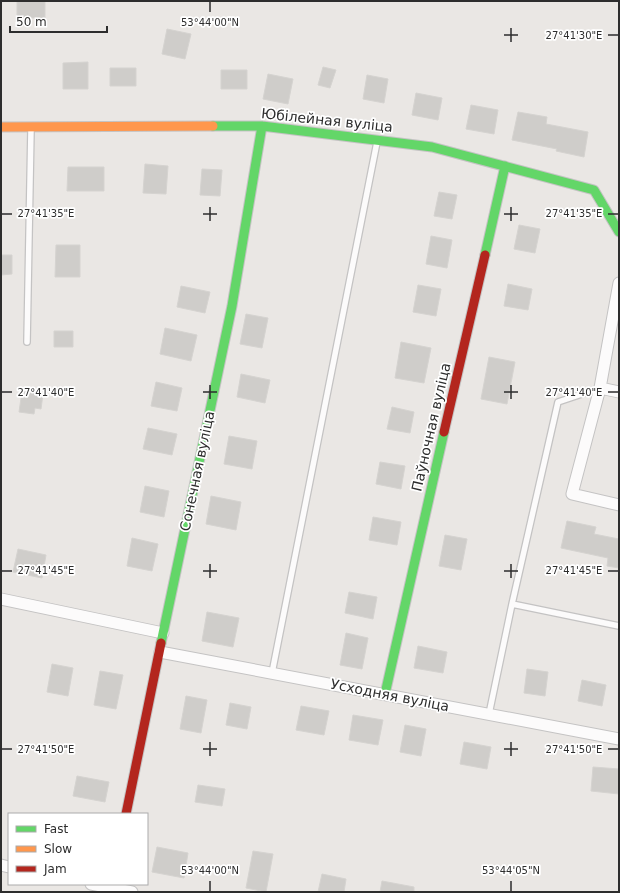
<svg xmlns="http://www.w3.org/2000/svg" width="620" height="893" font-family="'DejaVu Sans',sans-serif">
	<style>
		.building { fill: #cfcdca; stroke: #d5d3d0 }
		.lines { fill: none; stroke-linecap: round; stroke-linejoin: round }
		.lane-casing { stroke: #c4c3c3; stroke-width: 8 }
		.street-casing { stroke: #c4c3c3; stroke-width: 13 }
		.fast-casing { stroke: #c4c3c3; stroke-width: 11 }
		.slow-casing { stroke: #c4c3c3; stroke-width: 11 }
		.jam-casing { stroke: #c4c3c3; stroke-width: 11 }
		.lane { stroke: #fcfbfb; stroke-width: 5.5 }
		.street { stroke: #fcfbfb; stroke-width: 11 }
		.fast { stroke: #63d668; stroke-width: 9 }
		.slow { stroke: #ff974d; stroke-width: 9 }
		.jam { stroke: #b3261e; stroke-width: 9 }
		.ticks { fill: none; stroke: #2d2d2d; stroke-width: 1.5 }
		.labels { text-anchor: middle; dominant-baseline: central; stroke-width: 3.5; stroke-linejoin: round; paint-order: stroke }
		.street-label { font-size: 14px; fill: #2d2d2d; stroke: #fff }
		.ticks-label { font-size: 10px; text-anchor: middle; fill: #2d2d2d; stroke: #fff; stroke-width: 3.5; stroke-linejoin: round; paint-order: stroke }
	</style>
	<rect width="100%" height="100%" fill="#eae7e4"/>
	<path class="building" d="M17,1H45V18H17Z
		M167,29L191,34L185,59L162,54Z
		M88,62V89H63V63Z
		M323,67L336,70L330,88L318,85Z
		M110,68H136V86H110Z
		M221,70H247V89H221Z
		M268,74L293,79L288,104L263,99Z
		M367,75L388,79L384,103L363,99Z
		M416,93L442,98L438,120L412,115Z
		M471,105L498,110L494,134L466,129Z
		M518,112L547,117L546,124L588,132L584,157L556,151L557,149L512,140Z
		M145,164L168,166L166,194L143,193Z
		M68,167H104V191H67Z
		M202,169L222,170L220,196L200,195Z
		M439,192L457,195L452,219L434,216Z
		M519,225L540,229L535,253L514,249Z
		M431,236L452,240L447,268L426,264Z
		M56,245H80V277H55Z
		M1,255H12V274L1,275Z
		M508,284L532,289L528,310L504,306Z
		M418,285L441,289L436,316L413,312Z
		M181,286L210,292L205,313L177,307Z
		M246,314L268,318L262,348L240,344Z
		M165,328L197,335L191,361L160,354Z
		M54,331H73V347H54Z
		M401,342L431,348L424,383L395,378Z
		M489,357L515,362L507,404L481,399Z
		M241,374L270,380L265,403L237,397Z
		M156,382L182,388L177,411L151,406Z
		M22,391L43,394L41,409L35,408L34,414L19,412Z
		M392,407L414,412L410,433L387,429Z
		M148,428L177,434L172,455L143,449Z
		M229,436L257,441L252,469L224,464Z
		M380,462L405,466L401,489L376,484Z
		M145,486L169,491L164,517L140,512Z
		M211,496L241,502L236,530L206,524Z
		M373,517L401,522L397,545L369,540Z
		M567,521L596,527L594,534L619,539V568L607,566L608,558L561,548Z
		M445,535L467,539L461,570L439,566Z
		M132,538L158,544L152,571L127,566Z
		M18,549L46,555L42,578L13,572Z
		M349,592L377,597L373,619L345,613Z
		M207,612L239,618L233,647L202,641Z
		M346,633L368,638L362,669L340,665Z
		M418,646L447,652L443,673L414,668Z
		M52,664L73,668L68,696L47,692Z
		M527,669L548,672L545,696L524,693Z
		M100,671L123,675L116,709L94,705Z
		M582,680L606,685L602,706L578,701Z
		M186,696L207,700L201,733L180,729Z
		M230,703L251,707L247,729L226,725Z
		M301,706L329,711L324,735L296,730Z
		M353,715L383,720L378,745L349,740Z
		M405,725L426,729L421,756L400,752Z
		M464,742L491,747L487,769L460,764Z
		M593,767L619,769V794L591,791Z
		M77,776L109,782L105,802L73,796Z
		M198,785L225,789L222,806L195,802Z
		M157,847L188,853L184,878L152,872Z
		M253,851L273,854L266,892L246,888Z
		M322,874L346,879L344,892H318Z
		M382,881L414,887V892H380Z"/>
	<g class="lines">
		<defs>
			<path id="lane" d="M27,342L31,129
				M512,604L558,402L600,388
				M272,673L377,142
				M489,714L512,604L619,626"/>
			<path id="street" d="M619,283L600,388L572,494L619,505
				M600,388L619,392
				M1,599L163,633
				M160,652L619,739
				M1,865L9,867
				M91,884L132,892"/>
			<path id="fast" d="M213,126H262L432,147L594,190L619,232
				M485,255L505,166
				M161,643L232,306L262,126
				M385,694L444,432"/>
			<path id="slow" d="M1,127L213,126"/>
			<path id="jam" d="M444,432L485,255
				M126,814L161,643"/>
		</defs>
		<use href="#lane" class="lane-casing"/>
		<use href="#street" class="street-casing"/>
		<use href="#fast" class="fast-casing"/>
		<use href="#slow" class="slow-casing"/>
		<use href="#jam" class="jam-casing"/>
		<use href="#lane" class="lane"/>
		<use href="#street" class="street"/>
		<use href="#fast" class="fast"/>
		<use href="#slow" class="slow"/>
		<use href="#jam" class="jam"/>
	</g>
	<path class="ticks" d="M210,2V12M511,28V42M504,35H518M608,35H618M210,207V221M511,207V221M2,214H12M203,214H217M504,214H518M608,214H618M210,385V399M511,385V399M2,392H12M203,392H217M504,392H518M608,392H618M210,564V578M511,564V578M2,571H12M203,571H217M504,571H518M608,571H618M210,742V756M511,742V756M2,749H12M203,749H217M504,749H518M608,749H618M210,881V891M511,881V891"/>
	<g class="labels">
		<g class="street-label">
			<text transform="translate(327 120) rotate(6)">Юбілейная вуліца</text>
			<text transform="translate(431 427) rotate(-77)">Паўночная вуліца</text>
			<text transform="translate(197 471) rotate(-78)">Сонечная вуліца</text>
			<text transform="translate(390 695) rotate(11)">Усходняя вуліца</text>
		</g>
	</g>
	<g class="ticks-label">
		<text x="210" y="26">53°44'00"N</text>
		<text x="574" y="39">27°41'30"E</text>
		<text x="574" y="217">27°41'35"E</text>
		<text x="46" y="217">27°41'35"E</text>
		<text x="574" y="396">27°41'40"E</text>
		<text x="46" y="396">27°41'40"E</text>
		<text x="574" y="574">27°41'45"E</text>
		<text x="46" y="574">27°41'45"E</text>
		<text x="46" y="753">27°41'50"E</text>
		<text x="574" y="753">27°41'50"E</text>
		<text x="210" y="874">53°44'00"N</text>
		<text x="511" y="874">53°44'05"N</text>
	</g>
	<rect width="620" height="893" fill="none" stroke="#2d2d2d" stroke-width="4"/>
	<rect x="8" y="813" width="140" height="72" fill="#ffffff" stroke="#ababab"/>
	<rect x="16" y="826" width="20" height="6" fill="#63d668" stroke="#ababab"/>
	<text x="44" y="833" font-size="12" fill="#2d2d2d">Fast</text>
	<rect x="16" y="846" width="20" height="6" fill="#ff974d" stroke="#ababab"/>
	<text x="44" y="853" font-size="12" fill="#2d2d2d">Slow</text>
	<rect x="16" y="866" width="20" height="6" fill="#b3261e" stroke="#ababab"/>
	<text x="44" y="873" font-size="12" fill="#2d2d2d">Jam</text>
	<path d="M10 26v6h97v-6" fill="none" stroke="#2d2d2d" stroke-width="2"/>
	<text x="16" y="26" font-size="12" fill="#2d2d2d" stroke="#ffffff" stroke-width="3" paint-order="stroke">50 m</text>
</svg>
